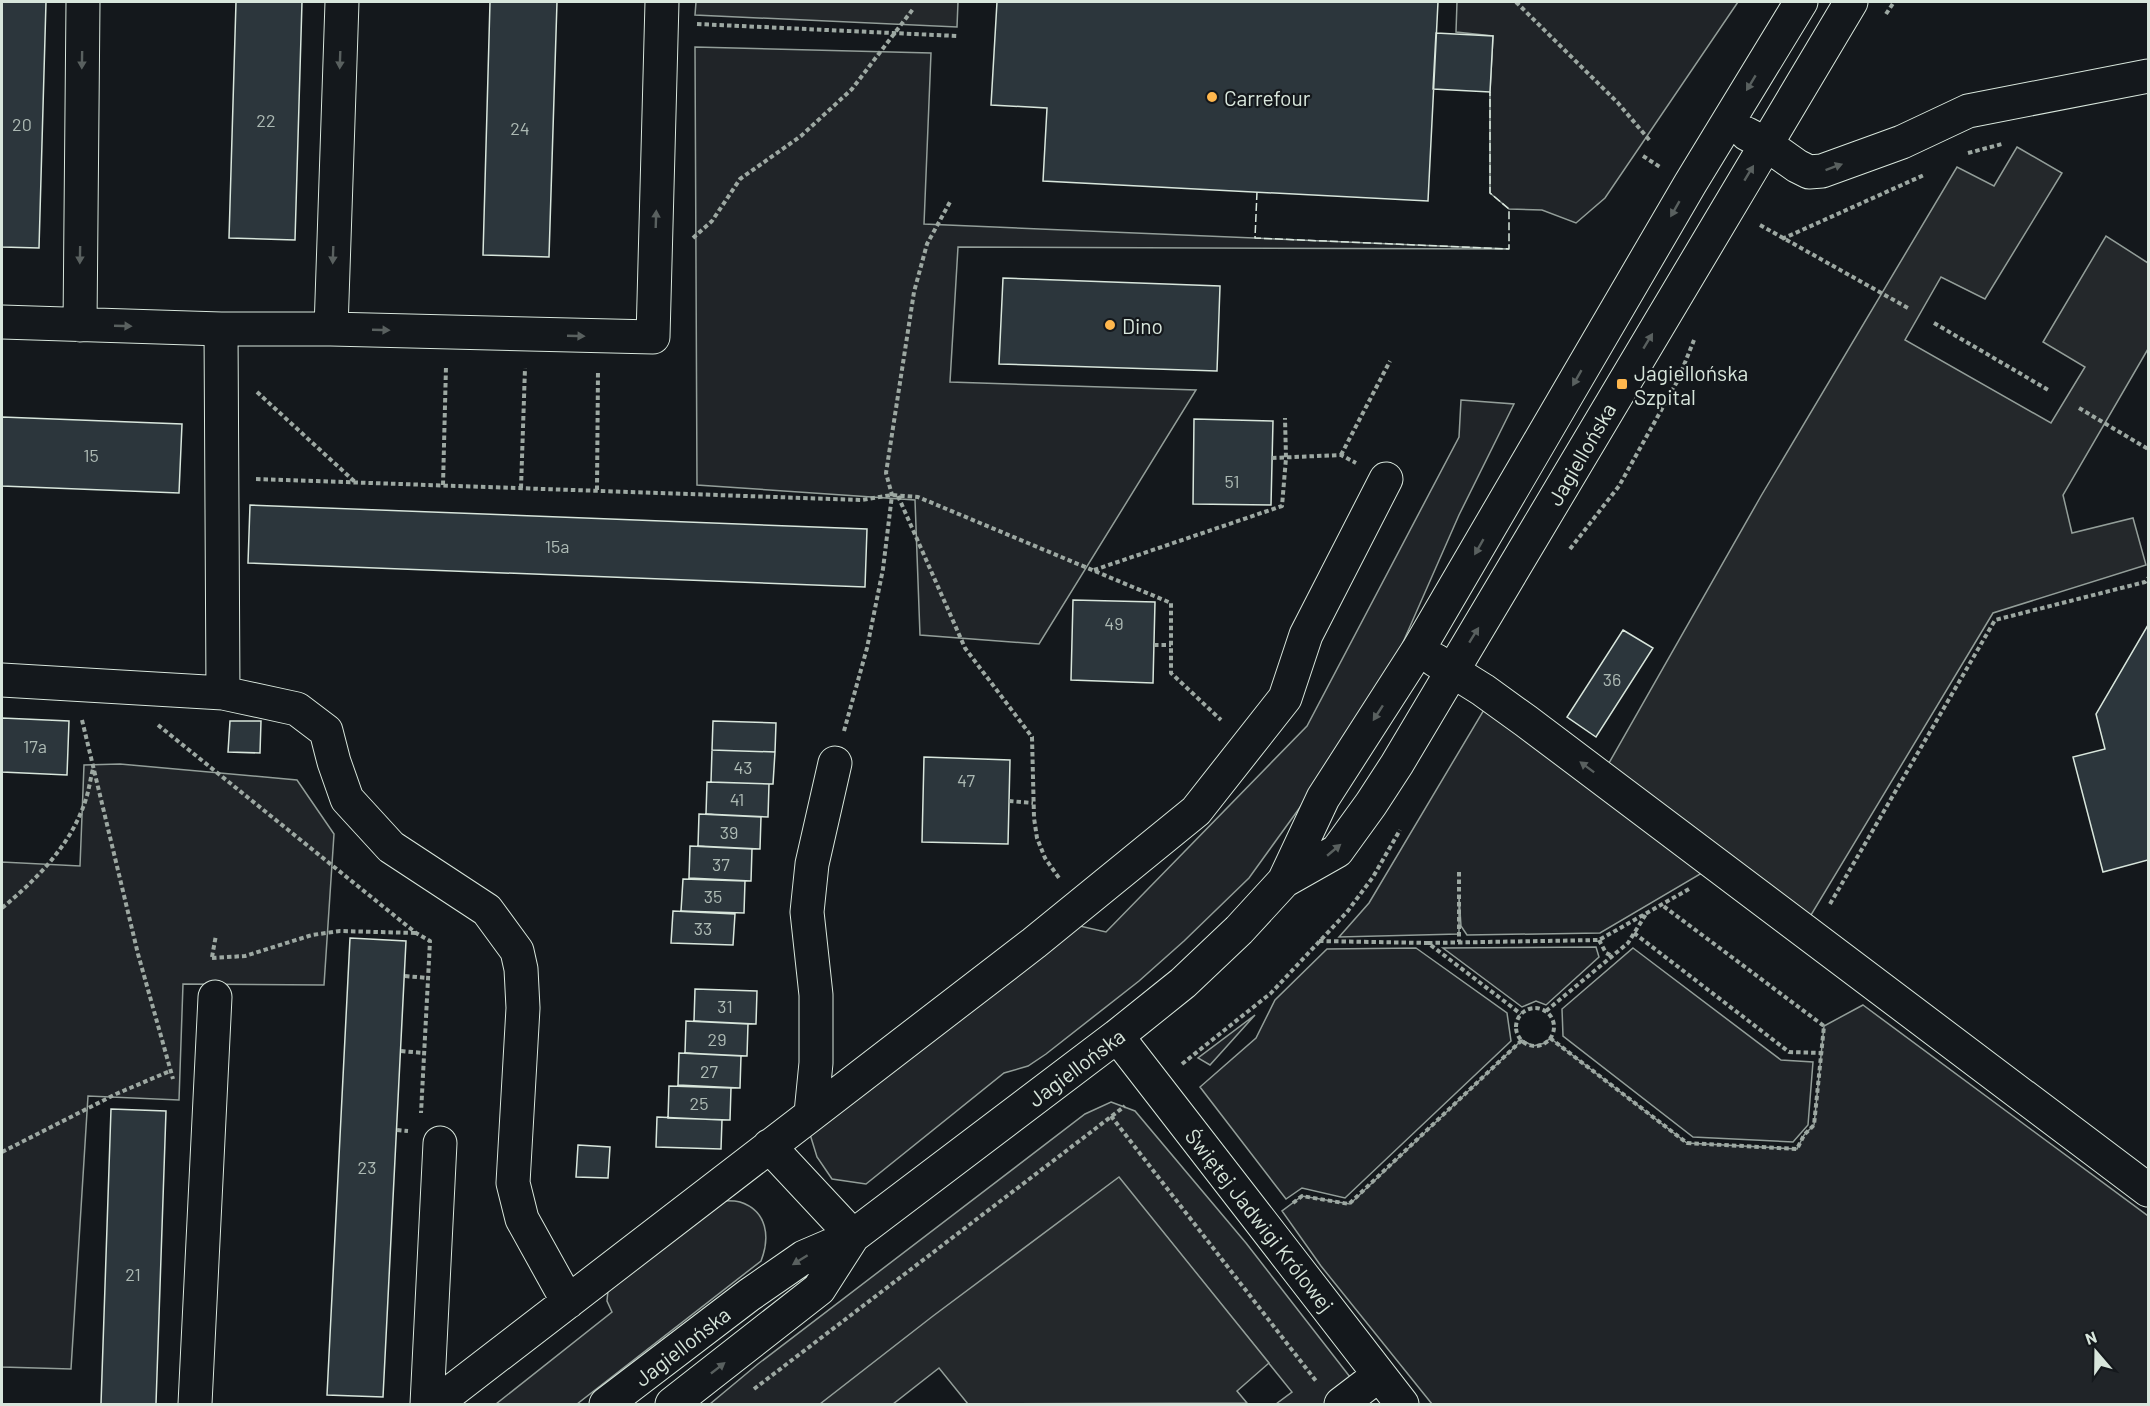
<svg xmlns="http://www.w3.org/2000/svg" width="2150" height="1406" font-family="Barlow,sans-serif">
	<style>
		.green { fill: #202428; stroke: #939e99; stroke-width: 1.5 }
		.parking { fill: #24282b; stroke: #939e99; stroke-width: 1.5 }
		.building { fill: #2c363c; stroke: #d8e6dc; stroke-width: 1.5 }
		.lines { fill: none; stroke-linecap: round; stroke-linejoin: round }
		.minor-casing { stroke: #d8e6dc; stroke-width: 35 }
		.path { stroke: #9da8a2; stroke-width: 4; stroke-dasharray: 4.5 3; stroke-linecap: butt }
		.minor { stroke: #14181c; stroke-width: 33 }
		.fence { stroke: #d8e6dc; stroke-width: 1.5; stroke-dasharray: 8 3; stroke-linecap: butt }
		.oneway { fill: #59605f }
		.poi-dot { fill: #ffb74d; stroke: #14181c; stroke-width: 2 }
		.labels { text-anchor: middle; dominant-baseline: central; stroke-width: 4.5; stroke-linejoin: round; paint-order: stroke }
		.number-label { font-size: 18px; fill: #adbab4 }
		.poi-label { font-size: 21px; fill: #d8e6dc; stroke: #14181c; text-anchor: start }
		.street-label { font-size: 21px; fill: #d8e6dc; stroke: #14181c }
	</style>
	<rect width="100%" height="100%" fill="#14181c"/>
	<path class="green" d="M1457,2H1738L1605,198L1576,223L1542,210L1509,209L1490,193V92L1493,36L1456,32Z
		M695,47L931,53L924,224L1509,249L958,247L950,382L1196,390L1039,644L920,635L915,500L697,485Z
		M1461,400L1514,404L1459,515L1397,656L1306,799L1249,878L1184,941L1139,981L1046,1054L1028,1066L1004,1073L866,1184L832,1179L817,1157L809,1131L1071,924L1106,932L1307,726L1459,437Z
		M1485,708L1702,873L1600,933L1467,935L1461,926L1459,896V934L1339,937L1369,903Z
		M120,764L297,780L334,834L324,985L183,984L179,1100L88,1096L71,1369L2,1367V862L80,866L84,765Z
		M1596,947L1599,957L1546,1005L1536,1001L1522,1007L1443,948Z
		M1416,948L1507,1013L1511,1041L1345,1198L1302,1188L1286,1199L1200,1087L1256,1038L1275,1000L1327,949Z
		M1633,948L1781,1060L1813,1062L1808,1125L1793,1142L1693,1137L1563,1036L1562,1009Z
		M1863,1005L2148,1216V1404H1432L1321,1266L1282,1211L1302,1196L1350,1204L1522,1040L1533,1046L1545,1043L1550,1038L1687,1143L1797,1149L1804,1135L1814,1125L1824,1026Z
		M1255,1015L1210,1065L1198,1058Z
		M1111,1102L1135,1111L1246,1243L1371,1404H1276L1292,1392L1119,1178L821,1404H710L758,1364L1085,1114Z
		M716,1201C724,1201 733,1200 740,1202C768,1211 770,1238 761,1261L577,1404H496L612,1312L607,1301L608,1290Z"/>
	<path class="parking" d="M696,2H958L957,27L695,15Z
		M2017,147L2062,173L1985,299L1941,277L1905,340L2051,423L2085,367L2043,342L2106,236L2148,263V349L2063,495L2072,533L2133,518L2146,565L1993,613L1802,930L1601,777L1761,496L1957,167L1994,186Z
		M1119,1177L1269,1363L1237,1391L1247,1403L968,1404L939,1368L893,1404H820L933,1316Z"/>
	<path class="building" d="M2,2H46L39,248L2,247Z
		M236,2H302L295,240L229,238Z
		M490,2H557L549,257L483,255Z
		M997,2H1438L1428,201L1043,181L1047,108L991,105Z
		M1436,33L1493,36L1490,92L1433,89Z
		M1003,278L1220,286L1217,371L999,364Z
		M2,417L182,424L179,493L2,486Z
		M1194,419L1273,421L1271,505L1193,504Z
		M250,505L867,529L865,587L248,563Z
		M1073,600L1155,602L1153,683L1071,680Z
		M2148,625V860L2103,872L2073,757L2105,749L2096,714Z
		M1623,630L1653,648L1596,737L1567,717Z
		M2,718L69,721L67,775L2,772Z
		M230,721H261L260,753L228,752Z
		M713,721L776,723L775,752L712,750Z
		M712,750L775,752L773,784L711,782Z
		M924,757L1010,760L1008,844L922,842Z
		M707,782L769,784L768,817L706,814Z
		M699,814L761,817L760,849L698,846Z
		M690,846L752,849L751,881L689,878Z
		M683,879L745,881L744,913L681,911Z
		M673,911L735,914L733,945L671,943Z
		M350,938L406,941L383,1397L327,1395Z
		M695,989L757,991L756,1024L694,1021Z
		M686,1021L748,1024L747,1056L685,1053Z
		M679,1053L741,1056L740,1088L678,1085Z
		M669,1086L731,1088L730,1120L668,1118Z
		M111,1109L166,1111L156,1404H101Z
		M657,1117L722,1120L721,1149L656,1147Z
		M578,1145L610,1147L608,1178L576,1177Z"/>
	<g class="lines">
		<defs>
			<path id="minor" d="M1747,134L1766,144L1797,166L1809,172L1822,171L1902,142L1968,111L2148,76
				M2,322L221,329H331L653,337L662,2
				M80,325L83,2
				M331,329L342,2
				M1435,660L1483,690L1526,721L2148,1190
				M2,680L223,693L221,329
				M223,693L297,709L326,731L334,762L347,799L391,847L487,910L517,951L521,969L523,1008L513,1183L522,1219L568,1302
				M1284,881L1323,798L1418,650L1690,184L1801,2
				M1117,1036L1402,1404
				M811,1113L816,1063V995L807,912L812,864L835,763
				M769,1146L853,1236
				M195,1404L215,997
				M427,1404L440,1143
				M435,1404L1034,943L1196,811L1285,698L1306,635L1386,479
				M606,1404L749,1295L804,1257L853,1236L1117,1036L1183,983L1239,930L1284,881L1337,851L1371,804L1397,764L1851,2
				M672,1404L819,1289L853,1236
				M1341,1404L1379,1375"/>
		</defs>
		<use href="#minor" class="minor-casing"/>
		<path class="path" d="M1516,2L1618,103L1651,142
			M1886,14L1894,2
			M697,24L957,36
			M1968,153L2002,144
			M1643,156L1660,167
			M1760,225L1908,308
			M693,238L712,221L740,179L801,136L852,89L913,9
			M1782,239L1924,175
			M1934,323L2050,391
			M257,392L355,482
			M2079,408L2148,449
			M1341,455L1390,361
			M1272,458L1341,455L1356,463
			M256,479L861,500L892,495L918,497L1171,603V673L1221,720
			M443,485L446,366
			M521,488L525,368
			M597,490L598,370
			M898,496L965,648L1032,737L1034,818L1037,838L1045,858L1059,878
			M1570,549L1619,486L1678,380L1694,340
			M1094,570L1282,506L1286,458L1285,418
			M1154,645H1171
			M82,720L138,954L173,1079
			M158,725L416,933L430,941L421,1113
			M844,731L867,648L883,569L892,495L886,473L914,292L927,244L950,202
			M1009,801L1033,803
			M1459,872V942
			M1830,904L1995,620L2145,582L2148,578
			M2,908C37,879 70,846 85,802C89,791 90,780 93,769
			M1634,933L1789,1052L1821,1053
			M1599,940L1606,953L1612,956
			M1319,941L1428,943L1521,1014
			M1428,943L1599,940L1689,889
			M212,957L216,935
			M212,958L245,956L312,935L340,931L416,933
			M405,976L428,978
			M1516 1027a19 19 0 1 1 38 0a19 19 0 1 1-38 0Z
			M1546,1011L1628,943L1646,914
			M1550,1038L1687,1143L1797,1149L1804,1135L1814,1125L1824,1026L1662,905
			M401,1051L424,1053
			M1182,1064L1271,993L1347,912L1373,877L1400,830
			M1111,1116L1316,1381
			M397,1130L408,1131
			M2,1152L116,1094L170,1071
			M1293,1203L1302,1196L1349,1204L1522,1040
			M754,1389L1125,1106"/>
		<use href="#minor" class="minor"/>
		<path class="fence" d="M1257,192L1255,238L1509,249V209L1490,193V92"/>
	</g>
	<defs><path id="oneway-solid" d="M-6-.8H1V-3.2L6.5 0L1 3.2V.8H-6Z" transform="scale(1.5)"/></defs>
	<g class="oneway">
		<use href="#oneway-solid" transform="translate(82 60) rotate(91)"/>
		<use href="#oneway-solid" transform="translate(340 60) rotate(92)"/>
		<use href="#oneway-solid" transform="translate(1751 83) rotate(121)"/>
		<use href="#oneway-solid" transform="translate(1834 167) rotate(-20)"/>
		<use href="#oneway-solid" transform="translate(1749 173) rotate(-59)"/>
		<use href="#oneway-solid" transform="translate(1675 209) rotate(120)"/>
		<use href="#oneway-solid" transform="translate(656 219) rotate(-88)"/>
		<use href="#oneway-solid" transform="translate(80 255) rotate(91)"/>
		<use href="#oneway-solid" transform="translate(333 255) rotate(92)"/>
		<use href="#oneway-solid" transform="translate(123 326) rotate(2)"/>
		<use href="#oneway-solid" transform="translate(381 330) rotate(2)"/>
		<use href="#oneway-solid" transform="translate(576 336) rotate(2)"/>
		<use href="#oneway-solid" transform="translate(1648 341) rotate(-59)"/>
		<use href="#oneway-solid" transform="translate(1577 378) rotate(120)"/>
		<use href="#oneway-solid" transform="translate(1479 547) rotate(120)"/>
		<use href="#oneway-solid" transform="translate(1474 635) rotate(-58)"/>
		<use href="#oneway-solid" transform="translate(1378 713) rotate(123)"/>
		<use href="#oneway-solid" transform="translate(1587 767) rotate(-143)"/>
		<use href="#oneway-solid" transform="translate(1334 850) rotate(-40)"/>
		<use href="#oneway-solid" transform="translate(800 1260) rotate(148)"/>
		<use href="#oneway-solid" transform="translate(718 1368) rotate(-38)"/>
	</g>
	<g class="poi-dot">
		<circle cx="1212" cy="97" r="6"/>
		<circle cx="1110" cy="325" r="6"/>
		<rect x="1616" y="378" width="12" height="12" rx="3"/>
	</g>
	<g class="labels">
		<g class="number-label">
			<text x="266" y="120">22</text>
			<text x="22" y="124">20</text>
			<text x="520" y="128">24</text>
			<text x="91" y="455">15</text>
			<text x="1232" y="481">51</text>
			<text x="557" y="546">15a</text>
			<text x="1114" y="623">49</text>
			<text x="1612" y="679">36</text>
			<text x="35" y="746">17a</text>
			<text x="743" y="767">43</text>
			<text x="966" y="780">47</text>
			<text x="737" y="799">41</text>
			<text x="729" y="832">39</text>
			<text x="721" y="864">37</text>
			<text x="713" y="896">35</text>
			<text x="703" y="928">33</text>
			<text x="725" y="1006">31</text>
			<text x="717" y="1039">29</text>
			<text x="709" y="1071">27</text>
			<text x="699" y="1103">25</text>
			<text x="367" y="1167">23</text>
			<text x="133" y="1274">21</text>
		</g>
		<g class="poi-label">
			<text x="1224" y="97">Carrefour</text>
			<text x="1122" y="325">Dino</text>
			<text x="1634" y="372">Jagiellońska<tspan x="1634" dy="24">Szpital</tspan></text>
		</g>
		<g class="street-label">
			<text transform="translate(1581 454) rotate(-60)">Jagiellońska</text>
			<text transform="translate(1076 1067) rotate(-37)">Jagiellońska</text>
			<text transform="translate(1260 1220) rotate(52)">Świętej Jadwigi Królowej</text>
			<text transform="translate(682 1346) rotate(-38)">Jagiellońska</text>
		</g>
	</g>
	<rect width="2150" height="1406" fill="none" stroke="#d8e6dc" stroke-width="6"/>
	<g transform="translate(2096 1352) rotate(340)" stroke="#14181c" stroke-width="4.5" paint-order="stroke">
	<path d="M0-4.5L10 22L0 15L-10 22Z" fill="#d8e6dc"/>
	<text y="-9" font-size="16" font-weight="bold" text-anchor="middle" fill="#d8e6dc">N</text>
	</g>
</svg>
